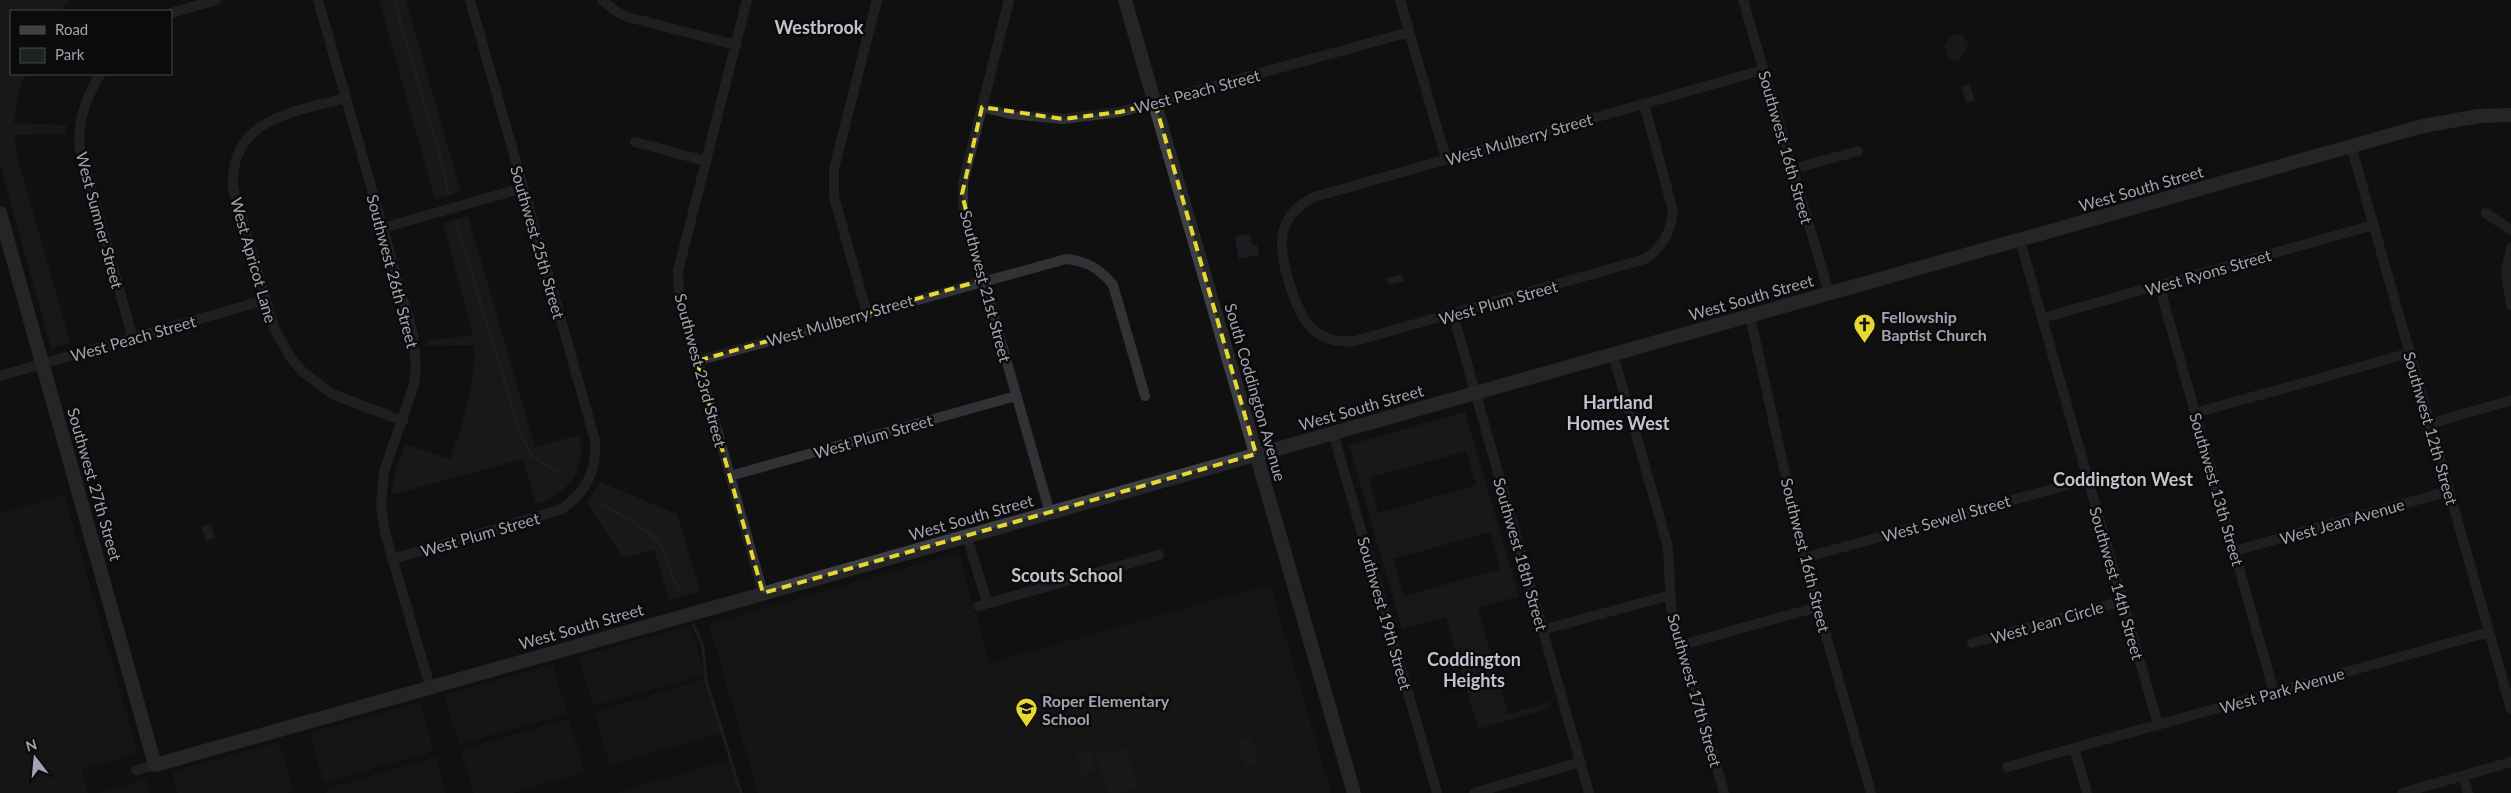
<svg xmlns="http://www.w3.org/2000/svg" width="2511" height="793" font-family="Lato,sans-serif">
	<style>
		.built { fill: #1d1c1e }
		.green { fill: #1d241f; fill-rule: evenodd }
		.water { fill: #292d36 }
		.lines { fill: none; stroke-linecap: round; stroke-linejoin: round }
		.stream { stroke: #292d36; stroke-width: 3 }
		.street { stroke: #323136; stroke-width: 10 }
		.secondary { stroke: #3f3f46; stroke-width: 14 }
		.marked { fill: none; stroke: #e7d732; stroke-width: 4; stroke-dasharray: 10 6; stroke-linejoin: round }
		.labels { text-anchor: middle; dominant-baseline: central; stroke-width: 5; stroke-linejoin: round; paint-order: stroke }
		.street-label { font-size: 16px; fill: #a2a3b1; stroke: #0b0b0c }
		.poi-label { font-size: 16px; font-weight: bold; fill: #a2a3b1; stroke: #0b0b0c; text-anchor: start }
		.neighbourhood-label { font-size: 18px; font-weight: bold; fill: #c2c3ce; stroke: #0b0b0c }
	</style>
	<rect width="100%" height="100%" fill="#101011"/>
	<path class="built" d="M64,495L138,753L82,769L88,793H0V513Z
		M958,553L990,663L1270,584L1331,793H758L709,624Z
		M690,625L705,675L593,706L579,657Z
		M553,664L567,714L459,744L444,695Z
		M706,679L722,733L610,765L594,712Z
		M420,702L434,751L324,783L310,733Z
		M569,719L584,772L512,793H473L461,750Z
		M279,742L294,791L287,793H177L171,772Z
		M436,757L446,793H327L326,789Z
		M730,760L740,793H618V792Z
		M146,779L150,793H99Z"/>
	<path class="green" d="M0,0H69L60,11H11V74H26L19,91L14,123L66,125L65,134L14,135L18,160L70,342L51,348L0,165Z
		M379,0H406L461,192L435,199Z
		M1957,34H1962L1969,45L1959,60L1953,61L1949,58L1944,45L1952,35Z
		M468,216L535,447L579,435C587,470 568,494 536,504L523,459L391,495L395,471L405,444L450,459C464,422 475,384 474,345L426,346V341L473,335L443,223Z
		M1465,412L1519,596L1478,608L1508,714L1550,702L1551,708L1478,729L1446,617L1402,629L1349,445ZM1466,451L1476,485L1378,513L1369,478ZM1490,532L1500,569L1404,596L1393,559Z
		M600,482L677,514L700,591L669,600L654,550L623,558L587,503Z
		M1251,736L1259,763L1245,768L1236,740Z
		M1127,747L1138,787L1119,793H1108L1097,755Z
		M1091,751L1096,771L1082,775L1076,755Z"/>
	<path class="water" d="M1970,84L1975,101L1966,103L1962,87Z
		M1250,234L1252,245H1257L1259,255L1239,259L1235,237Z
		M1402,274L1404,281L1389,285L1387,278Z
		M211,524L215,538L206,541L202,527Z"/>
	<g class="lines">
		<path class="stream" d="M394,0L444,170L448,195
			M456,222L521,435L531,455L558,473
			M602,504C619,515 652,530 662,547C670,559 669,575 679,588
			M693,625L703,646L706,680L741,793"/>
		<path class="street" d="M318,0L413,334L416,368L414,385L384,472L381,504L385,533L430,687
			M602,0L617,12L628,17L736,45
			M747,0L678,271L679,295L763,593
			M1009,0L963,183V209L1050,513
			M1400,0L1446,159
			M1743,0L1829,293
			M171,13L216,0
			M100,74C86,99 77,120 80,149L133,339
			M346,98C294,112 229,118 233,188L274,328L291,358L302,371L332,394L403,421
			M1644,103L1673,211C1671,232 1663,247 1645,259L1355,341C1312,345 1300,318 1289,282C1278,246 1275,217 1314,197C1464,154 1614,113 1763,70
			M982,107L1010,114L1063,119L1120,112L1409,32
			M635,142L706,161
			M2351,146L2511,709
			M1793,169L1858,151
			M2486,213L2511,230
			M383,228L523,188
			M2020,240L2158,725
			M2511,248L2506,272L2511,305
			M2159,285L2274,692
			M867,313L834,197V169L877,0
			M1453,314L1589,793
			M1750,316L1804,558L1871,793
			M2042,318L2374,225
			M1613,354L1668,547L1671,607L1675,624L1724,793
			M697,361L1066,259C1087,261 1100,269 1113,285L1145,396
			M0,376L265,300
			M2195,413L2410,353
			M2430,424L2511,400
			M1333,433L1437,793
			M730,476L1016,396
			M967,536L987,603
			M2234,551L2449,491
			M1804,558L2088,479
			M393,559L560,510C586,493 597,471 595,440L470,0
			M978,606L1159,555
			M1542,630L1671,595
			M1972,643L2122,601
			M1681,645L1818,607
			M2074,748L2087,793
			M2007,767L2489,632
			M136,770L155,765
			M2463,776L2468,793
			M1474,793L1581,762
			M2402,793L2511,762"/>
		<path class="secondary" d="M1125,0L1354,793
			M0,213L155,765L2423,126L2479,116L2511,115"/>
	</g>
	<path d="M0 0H2511V793H0ZM1155,103L1256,454L763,593L697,361L983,280L962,194L982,107L1063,119L1120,112Z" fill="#101011" fill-opacity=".55" fill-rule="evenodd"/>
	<path class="marked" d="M1155,103L1256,454L763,593L697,361L983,280L962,194L982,107L1063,119L1120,112Z"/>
	<defs>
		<symbol id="church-pin" viewBox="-11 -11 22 30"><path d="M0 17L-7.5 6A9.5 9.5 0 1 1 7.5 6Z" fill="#e7d732" stroke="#0b0b0c"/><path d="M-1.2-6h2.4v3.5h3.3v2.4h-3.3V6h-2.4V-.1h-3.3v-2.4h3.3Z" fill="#111"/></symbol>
		<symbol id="school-pin" viewBox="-11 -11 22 30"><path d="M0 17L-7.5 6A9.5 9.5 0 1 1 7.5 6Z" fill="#e7d732" stroke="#0b0b0c"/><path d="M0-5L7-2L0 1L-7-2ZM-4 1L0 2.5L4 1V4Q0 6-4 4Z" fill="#111"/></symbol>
	</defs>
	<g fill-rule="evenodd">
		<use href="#church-pin" x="1852" y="312" width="25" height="34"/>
		<use href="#school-pin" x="1014" y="696" width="25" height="34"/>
	</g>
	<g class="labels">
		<g class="street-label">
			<text transform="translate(1197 91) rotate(-15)">West Peach Street</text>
			<text transform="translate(1519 139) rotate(-16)">West Mulberry Street</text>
			<text transform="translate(1786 147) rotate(74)">Southwest 16th Street</text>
			<text transform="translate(2141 188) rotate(-16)">West South Street</text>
			<text transform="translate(100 220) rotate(75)">West Sumner Street</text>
			<text transform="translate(538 242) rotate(74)">Southwest 25th Street</text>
			<text transform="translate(254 260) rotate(74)">West Apricot Lane</text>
			<text transform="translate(393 271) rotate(75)">Southwest 26th Street</text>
			<text transform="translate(2208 272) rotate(-16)">West Ryons Street</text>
			<text transform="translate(986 286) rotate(75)">Southwest 21st Street</text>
			<text transform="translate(1751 297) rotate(-16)">West South Street</text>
			<text transform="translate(1498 302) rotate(-16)">West Plum Street</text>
			<text transform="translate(840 320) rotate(-16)">West Mulberry Street</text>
			<text transform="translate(133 338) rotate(-16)">West Peach Street</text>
			<text transform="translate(701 370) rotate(75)">Southwest 23rd Street</text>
			<text transform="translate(1256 392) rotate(74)">South Coddington Avenue</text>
			<text transform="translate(1361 407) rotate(-16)">West South Street</text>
			<text transform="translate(2431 428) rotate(74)">Southwest 12th Street</text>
			<text transform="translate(873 436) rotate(-16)">West Plum Street</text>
			<text transform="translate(95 484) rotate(74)">Southwest 27th Street</text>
			<text transform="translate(2217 489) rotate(74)">Southwest 13th Street</text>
			<text transform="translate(971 517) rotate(-16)">West South Street</text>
			<text transform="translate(1946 518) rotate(-16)">West Sewell Street</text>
			<text transform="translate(2342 521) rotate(-16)">West Jean Avenue</text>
			<text transform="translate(480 534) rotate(-16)">West Plum Street</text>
			<text transform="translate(1521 554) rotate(74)">Southwest 18th Street</text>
			<text transform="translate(1806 555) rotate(76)">Southwest 16th Street</text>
			<text transform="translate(2117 583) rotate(74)">Southwest 14th Street</text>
			<text transform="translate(1385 613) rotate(74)">Southwest 19th Street</text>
			<text transform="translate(2047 622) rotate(-16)">West Jean Circle</text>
			<text transform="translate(581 626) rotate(-16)">West South Street</text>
			<text transform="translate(1695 690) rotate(74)">Southwest 17th Street</text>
			<text transform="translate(2282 690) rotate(-16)">West Park Avenue</text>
		</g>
		<g class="poi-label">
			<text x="1881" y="316">Fellowship<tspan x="1881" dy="18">Baptist Church</tspan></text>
			<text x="1042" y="700">Roper Elementary<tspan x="1042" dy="18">School</tspan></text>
		</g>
		<g class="neighbourhood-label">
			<text x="819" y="27">Westbrook</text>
			<text x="1618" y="402">Hartland<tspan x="1618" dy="21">Homes West</tspan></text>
			<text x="2123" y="479">Coddington West</text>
			<text x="1067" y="575">Scouts School</text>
			<text x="1474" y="659">Coddington<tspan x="1474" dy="21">Heights</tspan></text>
		</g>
	</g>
	<rect x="10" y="10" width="162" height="65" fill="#0b0b0c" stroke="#47484e"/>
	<rect x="20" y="26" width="25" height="8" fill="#3f3f46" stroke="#47484e"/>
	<text x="55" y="35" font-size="15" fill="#a2a3b1">Road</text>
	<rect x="20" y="48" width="25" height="15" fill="#1d241f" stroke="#47484e"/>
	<text x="55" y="60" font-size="15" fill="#a2a3b1">Park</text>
	<g transform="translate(35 758) rotate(344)" stroke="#0b0b0c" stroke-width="4" paint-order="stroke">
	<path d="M0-4L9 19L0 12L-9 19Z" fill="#a2a3b1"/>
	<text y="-8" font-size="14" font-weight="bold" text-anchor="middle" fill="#a2a3b1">N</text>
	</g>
</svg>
